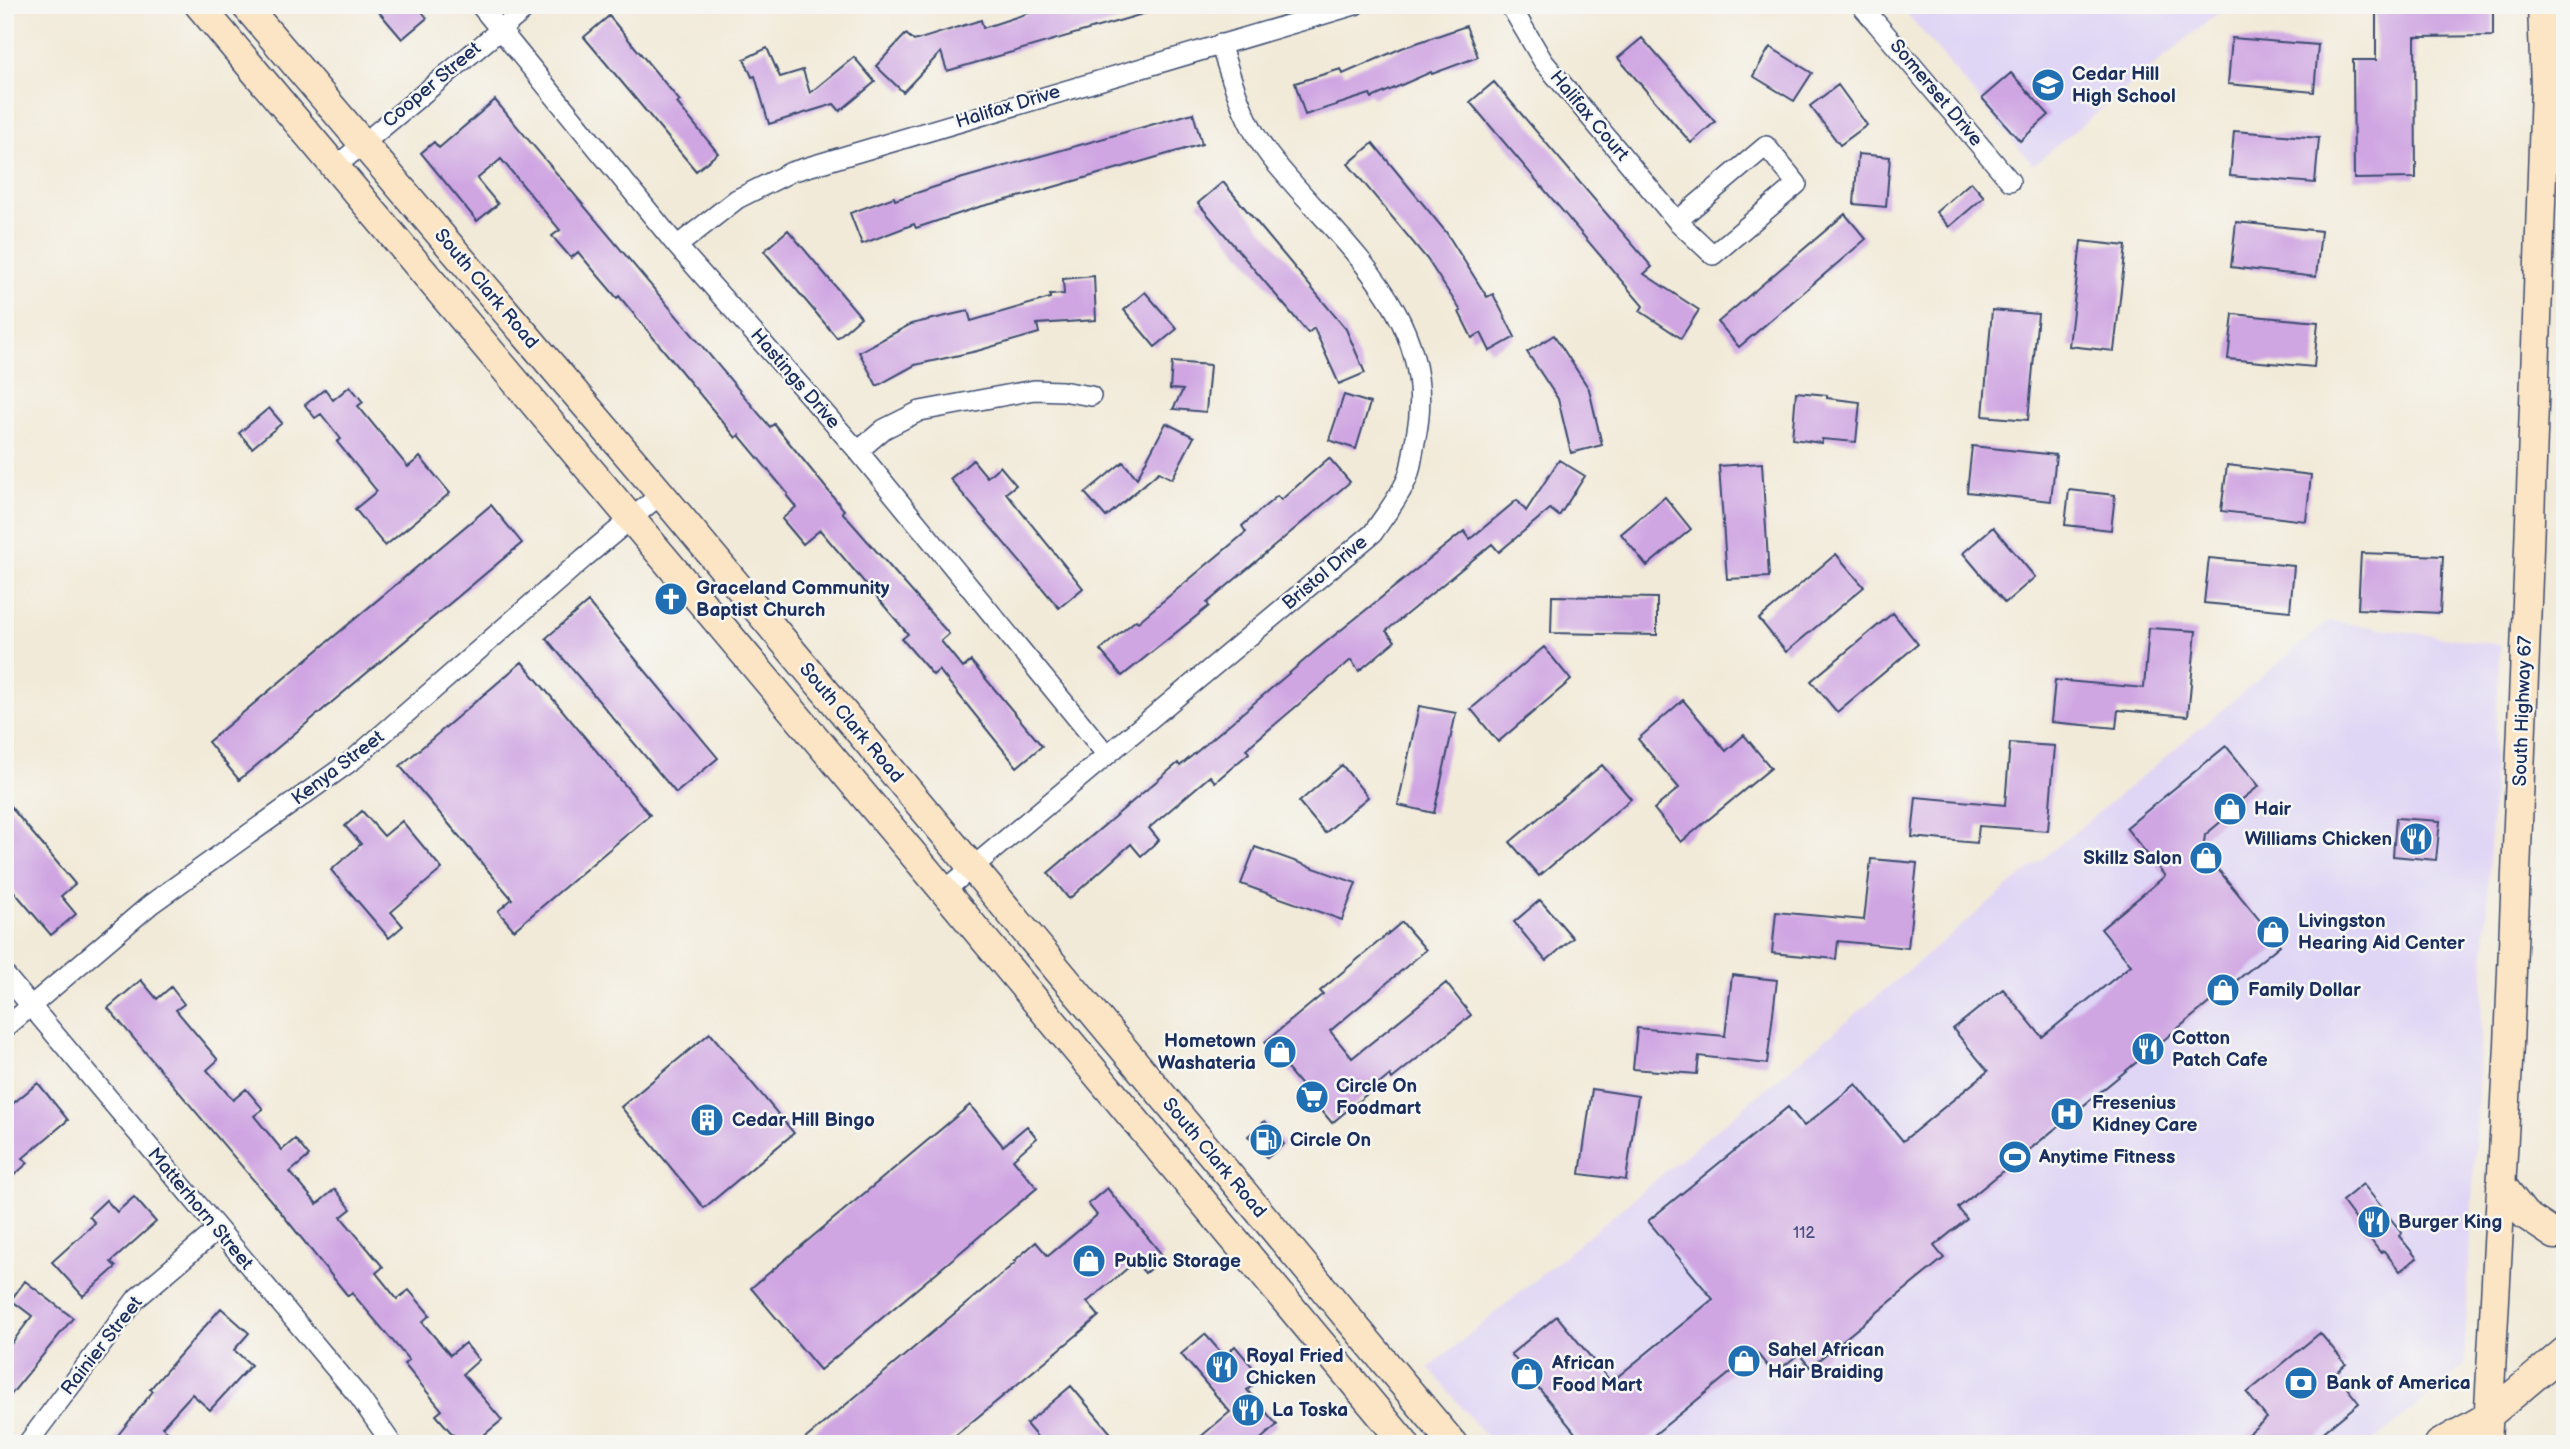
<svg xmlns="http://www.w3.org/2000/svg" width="2570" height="1449" font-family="'Balsamiq Sans',sans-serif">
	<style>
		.built { fill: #dfd5f5 }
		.building { fill: #cfa5e2 }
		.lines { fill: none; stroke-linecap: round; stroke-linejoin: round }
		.minor-casing { stroke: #3b4b70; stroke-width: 22 }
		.secondary-casing { stroke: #3b4b70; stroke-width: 31 }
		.minor { stroke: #fff; stroke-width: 19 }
		.secondary { stroke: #fce5c4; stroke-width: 28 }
		.labels { text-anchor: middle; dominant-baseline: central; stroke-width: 5; stroke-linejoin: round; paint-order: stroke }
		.number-label { font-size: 16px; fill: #484c7f }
		.poi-label { font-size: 19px; font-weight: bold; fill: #1b2f5e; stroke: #f6f6f2; text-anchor: start }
		.street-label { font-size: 19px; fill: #1b2f5e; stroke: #f6f6f2 }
	</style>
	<rect width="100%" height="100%" fill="#f6f6f2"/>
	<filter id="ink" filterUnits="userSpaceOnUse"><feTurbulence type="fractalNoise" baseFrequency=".0143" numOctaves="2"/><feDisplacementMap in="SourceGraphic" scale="14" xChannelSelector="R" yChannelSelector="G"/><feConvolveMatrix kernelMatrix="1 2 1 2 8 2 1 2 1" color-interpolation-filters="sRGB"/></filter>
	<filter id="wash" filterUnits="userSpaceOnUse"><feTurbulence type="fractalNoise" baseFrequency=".00686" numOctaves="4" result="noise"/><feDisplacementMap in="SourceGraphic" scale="28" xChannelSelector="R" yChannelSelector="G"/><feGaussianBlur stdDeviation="1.57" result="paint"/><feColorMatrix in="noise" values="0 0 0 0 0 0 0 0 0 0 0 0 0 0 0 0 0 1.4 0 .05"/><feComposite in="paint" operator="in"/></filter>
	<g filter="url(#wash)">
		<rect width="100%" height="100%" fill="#f2ead8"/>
		<path class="built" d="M1900,5H2228L2033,165Z
			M2329,621L2500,645L2464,1366L2371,1444H1492L1429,1368Z"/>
		<g id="blocks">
			<path class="building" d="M373,5H417L427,18L402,39Z
				M1053,5H1160V9L947,71L941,52L903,92L876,66L906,34L914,41L981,20L983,28Z
				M2376,5H2493V36L2415,37L2416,178L2354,179L2353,60H2376Z
				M609,16L680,101L677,103L718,153L696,171L584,37Z
				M1466,26L1478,57L1432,74L1431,72L1372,98L1370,94L1305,115L1295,83L1341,69L1343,74L1402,48Z
				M1642,38L1715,122L1691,143L1618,58Z
				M2232,38L2318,45L2314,92L2228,84Z
				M1770,47L1812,73L1794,101L1753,76Z
				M767,48L780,77L803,70L810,93L854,57L875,82L840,111L834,104L769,124L755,76L752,77L744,59Z
				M2011,73L2049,115L2020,141L1982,98Z
				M1494,82L1652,267L1644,274L1699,310L1681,338L1640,311L1643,306L1470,102Z
				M1838,85L1867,125L1840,145L1810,106Z
				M495,100L770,427L774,424L844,510L842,512L949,634L941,641L963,668L971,661L1042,746L1017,767L939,670L933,675L902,639L908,634L820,530L803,544L782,519L796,507L787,496L788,494L739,435L736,438L619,296L617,298L578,252L571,258L552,236L560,230L501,159L477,179L498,204L477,221L421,153L434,142L439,148Z
				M1193,113L1202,144L1026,195L979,207L916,228L914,224L862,244L850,213L894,197L895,200L956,180Z
				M2234,131L2319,138L2315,183L2230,176Z
				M1373,143L1446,232L1487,297L1493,294L1515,337L1490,351L1481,333L1472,338L1459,312L1461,311L1427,259L1348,164Z
				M1858,154L1890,157L1886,207L1854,204Z
				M1223,182L1346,329L1365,373L1339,384L1314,328L1308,333L1198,203Z
				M1971,182L1984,197L1949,227L1936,212Z
				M1845,214L1866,239L1739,347L1718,322Z
				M2236,222L2321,231L2316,277L2231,267Z
				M788,230L861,317L837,338L764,251Z
				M2081,241L2126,246L2114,351L2069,346Z
				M1094,276L1096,320L1037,324L1039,333L977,351L915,365L877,386L859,352L911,324L968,311L971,321L1050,298V295L1064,294L1063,279Z
				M1145,292L1177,329L1155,347L1124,310Z
				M1992,310L2038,314L2028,420L1983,416Z
				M2233,314L2318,322L2314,367L2228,359Z
				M1554,335L1589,389L1602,445L1571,453L1558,399L1527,352Z
				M1172,362L1210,365L1206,412L1173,409L1183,390L1170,389Z
				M350,386L363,402L358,406L408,467L420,457L450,493L385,546L355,509L377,491L337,442L341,439L321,414L315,418L305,405L325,389L333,400Z
				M1796,392L1827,395V398L1860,402L1856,442L1822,439V443L1792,439Z
				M1344,395L1370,403L1356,449L1329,440Z
				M269,408L282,423L252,448L239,433Z
				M1166,423L1194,437L1172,479L1159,472L1106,517L1085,493L1123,462L1137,478Z
				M1972,446L2056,455L2051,501L1967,492Z
				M1329,458L1350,482L1207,603L1209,606L1122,676L1100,650L1136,620L1138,622L1246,532L1242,526L1277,496L1281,500Z
				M973,460L987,477L1000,466L1016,485L1006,493L1083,588L1059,608L950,479Z
				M1559,460L1585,476L1559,516L1550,509L1499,552L1492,544L1386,631L1395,641L1359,671L1351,660L1246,749L1249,753L1215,782L1210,776L1149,828L1159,840L1141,856L1131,844L1069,899L1048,873L1178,763L1180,766L1320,647L1464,531L1470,539L1517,500L1526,511Z
				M1762,463L1769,577L1727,579L1719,466Z
				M2227,465L2311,475L2306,521L2221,511Z
				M2069,490L2115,495L2111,530L2065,525Z
				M1665,497L1691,529L1647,566L1621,534Z
				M491,505L522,543L239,780L208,742Z
				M1993,527L2035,577L2005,603L1963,553Z
				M2361,553L2443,556L2440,613L2358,609Z
				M1836,554L1864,587L1786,652L1759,619Z
				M2209,558L2294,566L2290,611L2204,603Z
				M1552,596L1657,598V635L1551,633Z
				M588,602L718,758L676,793L546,638Z
				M1893,613L1918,644L1837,712L1811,681Z
				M2149,628L2196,631L2188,716L2118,710L2116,728L2051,722L2055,680L2144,688Z
				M1544,647L1571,680L1498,742L1471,709Z
				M522,662L650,815L514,930L498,911L512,899L400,766Z
				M1683,700L1726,751L1744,735L1771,768L1681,842L1654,809L1679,788L1638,739Z
				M1419,706L1456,713L1434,813L1398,805Z
				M2010,743L2055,746L2048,831L1979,826L1977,843L1912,837L1916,797L2005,805Z
				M2226,746L2259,786L2240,801L2242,804L2205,835L2203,851L2280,945L1958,1208L1967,1219L1934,1246L1944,1258L1810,1367L1799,1354L1774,1374L1756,1352L1643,1444H1584L1511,1354L1557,1316L1611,1382L1713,1299L1648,1221L1788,1107L1804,1126L1856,1084L1903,1141L1988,1071L1953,1029L2003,989L2042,1037L2131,965L2101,929L2165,876L2126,828Z
				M1342,765L1368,797L1325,833L1299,802Z
				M1602,765L1631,799L1539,876L1510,842Z
				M5,800L75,884L61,896L76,914L51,935L12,889L5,895Z
				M362,811L384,836L402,821L442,869L391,912L403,926L389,938L331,870L361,844L345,826Z
				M2396,818L2440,821L2436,860L2393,856Z
				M1255,847L1356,883L1342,920L1241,884Z
				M1871,859L1917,863L1908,948L1838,941L1836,959L1772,953L1776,912L1864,920Z
				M1540,900L1573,938L1546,961L1514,922Z
				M1402,922L1426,950L1330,1031L1352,1058L1446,983L1471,1015L1392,1079L1390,1075L1332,1123L1265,1042L1323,994L1320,991Z
				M1732,975L1777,980L1767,1064L1699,1056L1697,1074L1633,1069L1637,1028L1725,1036Z
				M141,980L157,999L171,987L184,1004L176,1010L218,1060L207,1070L233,1100L246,1089L263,1109L254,1116L282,1150L295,1139L309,1156L290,1172L317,1204L335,1189L351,1209L341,1217L383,1267L376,1273L397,1299L409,1290L430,1315L422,1322L450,1355L465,1343L479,1360L463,1374L502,1420L473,1444H461L436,1415L442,1410L404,1364L409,1360L352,1293L348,1296L278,1209L108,1008Z
				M710,1033L794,1133L704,1208L621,1107Z
				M38,1083L68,1120L23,1158L28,1163L5,1183V1110Z
				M1592,1089L1638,1096L1626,1180L1580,1174Z
				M970,1105L1003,1146L1027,1126L1037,1138L1013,1159L1037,1188L820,1370L751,1288Z
				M1265,1121L1284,1144L1267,1158L1248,1136Z
				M2363,1184L2402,1233L2399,1236L2417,1258L2400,1271L2384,1251L2380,1252L2342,1201Z
				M1107,1188L1164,1257L1145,1273L1135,1262L1087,1302L1099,1316L1077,1335L945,1444H799L1016,1262L1014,1261L1036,1242L1048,1256L1097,1215L1088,1204Z
				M134,1197L156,1222L111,1262L116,1267L83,1296L52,1262L95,1223L89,1216L106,1200L117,1212Z
				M25,1281L73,1318L5,1402V1352L32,1316L11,1300Z
				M221,1308L249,1333L234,1350L251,1365L210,1410L192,1394L162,1427L182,1444H111L153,1391L150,1389Z
				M2320,1333L2346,1364L2335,1373L2359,1403L2309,1444H2236L2267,1418L2247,1393Z
				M1205,1334L1224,1356L1235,1346L1262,1378L1247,1390L1277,1425L1255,1444H1192L1230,1412L1181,1354Z
				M1071,1386L1120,1444H1043L1026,1424Z"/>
		</g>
	</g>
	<g filter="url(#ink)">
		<use href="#blocks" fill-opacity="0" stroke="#3b4b70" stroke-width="2"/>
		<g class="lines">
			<defs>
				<path id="minor" d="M480,5L677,246L858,451L1107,755
					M1510,5L1543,61L1677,221L1713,255L1797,184L1766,146L1677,221
					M1861,5L2010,181
					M335,167L530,5
					M677,246L737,199L791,172L1355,5
					M858,451L884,429L920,411L1034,390L1062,391L1091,396
					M944,891L1373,533C1384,516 1399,498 1407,479C1412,467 1413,450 1416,437C1441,314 1336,240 1269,155C1244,123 1233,83 1220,44
					M5,975L360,1398L392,1444
					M5,1028L151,904L354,759L584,558L661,494
					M27,1444L137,1298L217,1230"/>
				<path id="secondary" d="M199,5L944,891L1405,1444
					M245,5L661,494L1453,1444
					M2501,1184L2525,1215L2555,1235L2565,1234
					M2439,1444L2487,1417L2565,1351
					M2487,1444L2509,1045L2528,577L2545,88L2542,5"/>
			</defs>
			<use href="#minor" class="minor-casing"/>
			<use href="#secondary" class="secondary-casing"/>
			<use href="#minor" class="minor"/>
			<use href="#secondary" class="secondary"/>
		</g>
	</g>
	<defs>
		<symbol id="school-disc" viewBox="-11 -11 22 22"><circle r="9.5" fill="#1f6fb2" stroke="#f6f6f2"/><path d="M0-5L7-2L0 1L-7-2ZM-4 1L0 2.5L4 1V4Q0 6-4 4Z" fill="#fff"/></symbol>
		<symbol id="church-disc" viewBox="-11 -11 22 22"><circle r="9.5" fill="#1f6fb2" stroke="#f6f6f2"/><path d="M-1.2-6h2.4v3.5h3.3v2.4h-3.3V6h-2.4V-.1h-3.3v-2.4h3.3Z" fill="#fff"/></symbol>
		<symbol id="shop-disc" viewBox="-11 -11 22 22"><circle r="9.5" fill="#1f6fb2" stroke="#f6f6f2"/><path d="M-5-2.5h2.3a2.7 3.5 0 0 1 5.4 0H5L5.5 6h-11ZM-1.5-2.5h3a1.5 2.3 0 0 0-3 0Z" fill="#fff"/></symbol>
		<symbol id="restaurant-disc" viewBox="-11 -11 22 22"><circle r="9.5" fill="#1f6fb2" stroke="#f6f6f2"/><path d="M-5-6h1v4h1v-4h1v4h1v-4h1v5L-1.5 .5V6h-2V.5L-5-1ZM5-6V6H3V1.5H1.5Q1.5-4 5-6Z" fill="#fff"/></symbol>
		<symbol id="supermarket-disc" viewBox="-11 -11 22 22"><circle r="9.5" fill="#1f6fb2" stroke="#f6f6f2"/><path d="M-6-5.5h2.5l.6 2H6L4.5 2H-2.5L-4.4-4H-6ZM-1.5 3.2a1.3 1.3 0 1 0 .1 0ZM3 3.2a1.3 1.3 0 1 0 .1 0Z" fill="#fff"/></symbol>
		<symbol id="hospital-disc" viewBox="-11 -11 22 22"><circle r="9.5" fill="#1f6fb2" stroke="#f6f6f2"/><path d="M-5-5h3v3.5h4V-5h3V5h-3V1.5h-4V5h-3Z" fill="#fff"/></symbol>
		<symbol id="building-disc" viewBox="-11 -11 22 22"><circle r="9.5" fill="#1f6fb2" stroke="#f6f6f2"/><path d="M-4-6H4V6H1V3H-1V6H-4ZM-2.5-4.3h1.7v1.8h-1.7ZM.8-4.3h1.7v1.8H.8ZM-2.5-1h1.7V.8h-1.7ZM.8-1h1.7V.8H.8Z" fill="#fff"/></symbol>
		<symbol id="fuel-disc" viewBox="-11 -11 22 22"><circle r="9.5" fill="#1f6fb2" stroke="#f6f6f2"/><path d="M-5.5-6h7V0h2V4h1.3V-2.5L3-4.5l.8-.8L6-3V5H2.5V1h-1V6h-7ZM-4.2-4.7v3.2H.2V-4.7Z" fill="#fff"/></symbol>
		<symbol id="stadium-disc" viewBox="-11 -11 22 22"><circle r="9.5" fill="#1f6fb2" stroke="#f6f6f2"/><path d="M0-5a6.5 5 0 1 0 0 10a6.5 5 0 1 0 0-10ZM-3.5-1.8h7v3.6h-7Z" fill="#fff"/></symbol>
		<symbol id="bank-disc" viewBox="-11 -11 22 22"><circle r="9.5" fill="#1f6fb2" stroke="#f6f6f2"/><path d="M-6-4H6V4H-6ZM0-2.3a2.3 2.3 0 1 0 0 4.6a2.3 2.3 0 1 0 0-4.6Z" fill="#fff"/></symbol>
	</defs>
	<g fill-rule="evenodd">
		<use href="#school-disc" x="2029" y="66" width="38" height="38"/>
		<use href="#church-disc" x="652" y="580" width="38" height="38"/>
		<use href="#shop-disc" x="2211" y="790" width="38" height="38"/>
		<use href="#restaurant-disc" x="2397" y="820" width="38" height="38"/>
		<use href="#shop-disc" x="2187" y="839" width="38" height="38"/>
		<use href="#shop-disc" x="2254" y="913" width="38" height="38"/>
		<use href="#shop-disc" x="2204" y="971" width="38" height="38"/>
		<use href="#restaurant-disc" x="2129" y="1030" width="38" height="38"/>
		<use href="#shop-disc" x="1261" y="1033" width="38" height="38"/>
		<use href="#supermarket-disc" x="1293" y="1078" width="38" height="38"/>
		<use href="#hospital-disc" x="2048" y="1095" width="38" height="38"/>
		<use href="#building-disc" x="688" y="1101" width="38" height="38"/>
		<use href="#fuel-disc" x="1247" y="1121" width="38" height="38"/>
		<use href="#stadium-disc" x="1996" y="1138" width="38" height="38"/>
		<use href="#restaurant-disc" x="2355" y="1203" width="38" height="38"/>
		<use href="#shop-disc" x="1070" y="1242" width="38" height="38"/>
		<use href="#shop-disc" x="1725" y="1342" width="38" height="38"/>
		<use href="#restaurant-disc" x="1203" y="1348" width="38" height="38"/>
		<use href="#shop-disc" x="1508" y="1355" width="38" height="38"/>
		<use href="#bank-disc" x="2282" y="1364" width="38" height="38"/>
		<use href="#restaurant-disc" x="1229" y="1391" width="38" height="38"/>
	</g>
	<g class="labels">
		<g class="number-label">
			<text x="1804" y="1233">112</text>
		</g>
		<g class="poi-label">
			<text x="2072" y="74">Cedar Hill<tspan x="2072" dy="22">High School</tspan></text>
			<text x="696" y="588">Graceland Community<tspan x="696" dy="22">Baptist Church</tspan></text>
			<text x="2254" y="809">Hair</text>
			<text x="2392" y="839" text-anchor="end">Williams Chicken</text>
			<text x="2182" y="858" text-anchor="end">Skillz Salon</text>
			<text x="2298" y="921">Livingston<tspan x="2298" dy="22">Hearing Aid Center</tspan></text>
			<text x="2248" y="990">Family Dollar</text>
			<text x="2172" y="1038">Cotton<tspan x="2172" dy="22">Patch Cafe</tspan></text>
			<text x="1256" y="1041" text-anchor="end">Hometown<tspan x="1256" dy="22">Washateria</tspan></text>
			<text x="1336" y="1086">Circle On<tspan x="1336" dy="22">Foodmart</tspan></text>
			<text x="2092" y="1103">Fresenius<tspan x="2092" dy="22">Kidney Care</tspan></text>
			<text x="732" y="1120">Cedar Hill Bingo</text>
			<text x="1290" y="1140">Circle On</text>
			<text x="2039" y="1157">Anytime Fitness</text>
			<text x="2398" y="1222">Burger King</text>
			<text x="1114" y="1261">Public Storage</text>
			<text x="1768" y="1350">Sahel African<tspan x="1768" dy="22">Hair Braiding</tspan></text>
			<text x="1246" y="1356">Royal Fried<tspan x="1246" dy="22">Chicken</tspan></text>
			<text x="1552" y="1363">African<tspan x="1552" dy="22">Food Mart</tspan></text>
			<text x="2326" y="1383">Bank of America</text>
			<text x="1272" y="1410">La Toska</text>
		</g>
		<g class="street-label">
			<text transform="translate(432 85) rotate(-40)">Cooper Street</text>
			<text transform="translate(1936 93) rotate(50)">Somerset Drive</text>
			<text transform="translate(1008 107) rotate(-17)">Halifax Drive</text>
			<text transform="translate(1589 116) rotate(50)">Halifax Court</text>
			<text transform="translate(486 289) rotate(50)">South Clark Road</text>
			<text transform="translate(795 379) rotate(49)">Hastings Drive</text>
			<text transform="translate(1325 573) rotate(-40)">Bristol Drive</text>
			<text transform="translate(2523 711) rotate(-88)">South Highway 67</text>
			<text transform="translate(851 723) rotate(50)">South Clark Road</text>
			<text transform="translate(338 768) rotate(-37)">Kenya Street</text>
			<text transform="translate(1214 1158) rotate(50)">South Clark Road</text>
			<text transform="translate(200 1209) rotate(50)">Matterhorn Street</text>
			<text transform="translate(102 1346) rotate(-52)">Rainier Street</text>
		</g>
	</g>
	<rect width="2570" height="1449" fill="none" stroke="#f6f6f2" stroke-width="28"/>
</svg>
